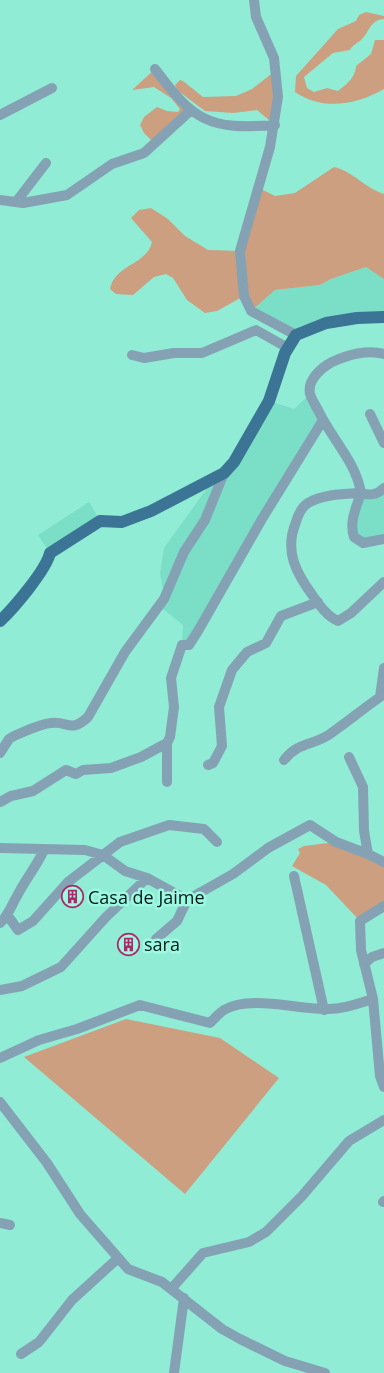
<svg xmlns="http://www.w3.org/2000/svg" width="384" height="1373" font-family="'Open Sans',sans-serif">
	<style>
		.built { fill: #7bdfc7 }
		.green { fill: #cb9f80 }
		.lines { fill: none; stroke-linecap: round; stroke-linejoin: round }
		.minor { stroke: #85a2b4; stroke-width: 10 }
		.major { stroke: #3b7495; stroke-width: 12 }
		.labels { text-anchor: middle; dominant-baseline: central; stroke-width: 5; stroke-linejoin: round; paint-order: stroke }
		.poi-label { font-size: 18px; fill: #011c17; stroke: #9ef9e3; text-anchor: start }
	</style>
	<rect width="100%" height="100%" fill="#91ecd6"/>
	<path class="built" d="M366,267L384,279V317L296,335L251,311L275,290L320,285L331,279Z
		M310,394L323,420L198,631L182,645L183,625L158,605L164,595L160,573L164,548L213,480L234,462L269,401L294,409Z
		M384,488V539L358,541L352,519L361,493Z
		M89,502L100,521L50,553L38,535Z"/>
	<path class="green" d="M366,12L384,16V19C370,20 370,31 362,39C357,44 353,44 350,50L333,53L304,77L307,88L314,92L327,88L338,91C348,83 355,78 356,66L371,54L375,40H384V89C356,105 323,111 295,92L296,76L338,29L356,21L359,15Z
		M155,69L190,111L152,141L144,133L140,125L144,117L157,107L167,111L178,112L180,109L171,98L154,87L132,90Z
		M275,71V125L257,110L233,113L205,111L177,90L175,85L180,80L183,81L203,97L236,96L252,89Z
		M334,167C354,172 365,188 384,194V279L366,267L331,279L320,285L275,290L251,311L244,296L217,311L205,313L187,300L173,278L166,274L154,277L133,295L116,294L110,289C115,264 147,265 152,242L131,218L139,210L151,208L168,219L185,236L208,250L240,251L259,188L275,196L295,193Z
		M336,842L384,862V906L360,921L326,885L292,866L300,853L298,849L304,846Z
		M126,1019L220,1038L279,1078L185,1194L24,1057Z"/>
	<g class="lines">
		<path class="minor" d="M254,0L256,17L274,58L278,97L270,147L240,251L244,296L251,311L296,335
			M155,69C194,121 208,130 275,125
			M0,115L52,88
			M0,200L23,203L67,195L112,164L144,153L190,111
			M16,202L46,163
			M384,354C368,349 347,355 332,362C321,368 307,380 310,394C312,400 316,406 319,412C332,439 356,462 361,493C344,494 323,494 308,503C302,507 298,515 296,522C284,551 296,573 313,596C320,606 327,616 338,621L351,613L384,582
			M132,355L144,358L174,353H202L256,330L288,348
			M370,414L384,443
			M384,488C377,495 370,496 361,493C356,508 349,522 354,537L363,543L384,539
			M167,743V782
			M0,753L9,739L14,736C26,731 39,724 51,723C67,720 70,734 88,717L125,652L164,599L184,552L205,520L224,473
			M349,757L363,787L364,831L368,854L384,862
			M284,760C299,741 313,746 330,734C347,722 363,709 380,697L384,668
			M208,765L213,763L222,746L219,707L232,670L247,652L266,643L281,616L318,602
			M0,802L11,796L33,791L66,770L76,774L83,770L111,768L141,757L167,743L170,737L174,707L171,678L182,645H189L198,631L262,519L323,420
			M0,848L85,850L103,855L125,871L147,878L187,900
			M294,876L324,1010
			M384,906L360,921L361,950L373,999L380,1076L384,1087
			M8,916L18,930L33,921L68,882L120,842L169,825L204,829L217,842
			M0,923C9,915 11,906 17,896C25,880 36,867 44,850
			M156,939L177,921L187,900L233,874L268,848L310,825L336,842L368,854
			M364,964L372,957L384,953
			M0,990L22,986L61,967L106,917L147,878
			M0,1058L39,1040L77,1029L140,1005L210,1023C214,1019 219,1013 224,1010C249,995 296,1009 324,1009C341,1010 357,1004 373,999
			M0,1102L47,1163L80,1214L128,1269L162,1282L222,1329L240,1339L285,1361L325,1373
			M383,1202L384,1201
			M0,1223L10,1225
			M172,1288L203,1253L249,1242L266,1232L302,1196L349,1141L384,1120
			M21,1354L39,1342L72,1300L117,1259
			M174,1373L184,1298"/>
		<path class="major" d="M0,621C14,608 46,570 50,553L100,521L122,522L151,511L224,473L234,462L269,401L285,353L296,335L326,323L357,318L384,317"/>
	</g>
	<defs>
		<symbol id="building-ring" viewBox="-11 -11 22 22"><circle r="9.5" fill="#9ef9e3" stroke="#b1286a" stroke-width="1.5"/><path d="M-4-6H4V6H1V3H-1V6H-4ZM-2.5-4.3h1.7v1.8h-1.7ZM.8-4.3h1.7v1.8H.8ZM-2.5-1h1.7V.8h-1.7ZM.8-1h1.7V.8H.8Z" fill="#b1286a"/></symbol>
	</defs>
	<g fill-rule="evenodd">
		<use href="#building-ring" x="60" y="884" width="25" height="25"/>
		<use href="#building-ring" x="116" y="932" width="25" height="25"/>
	</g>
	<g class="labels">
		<g class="poi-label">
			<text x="88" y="897">Casa de Jaime</text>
			<text x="144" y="944">sara</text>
		</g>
	</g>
</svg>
